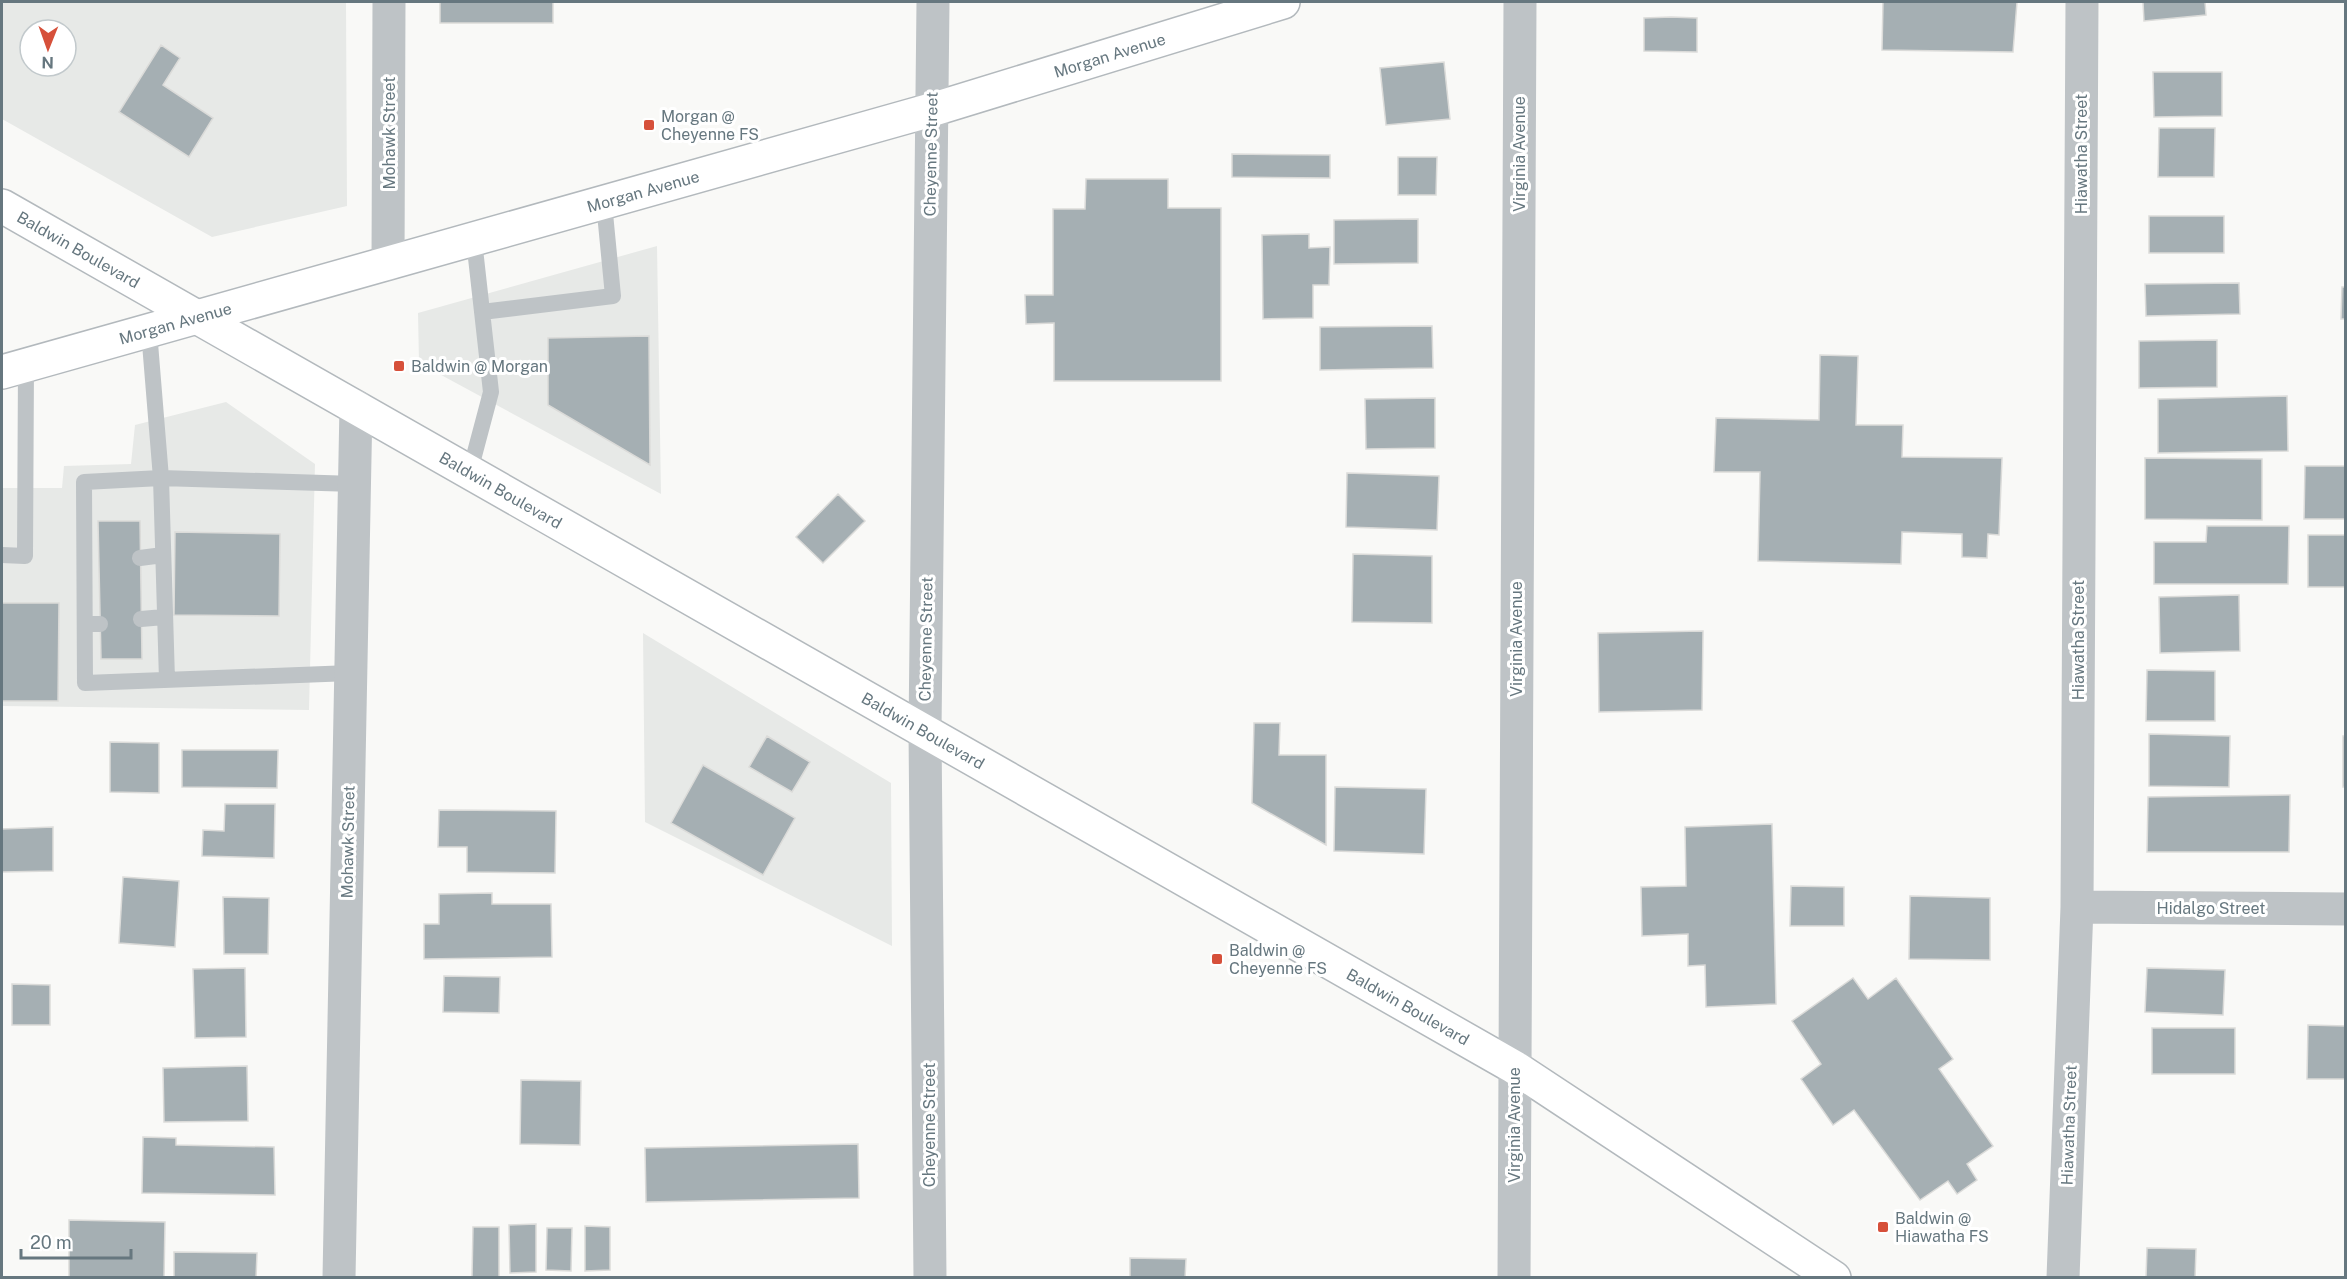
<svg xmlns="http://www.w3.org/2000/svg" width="2347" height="1279" font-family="'Public Sans',sans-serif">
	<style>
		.built { fill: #e7e9e7; fill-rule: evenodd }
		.building { fill: #a5afb3; stroke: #dbdbd9; stroke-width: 1.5 }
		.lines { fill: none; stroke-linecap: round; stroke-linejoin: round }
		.secondary-casing { stroke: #b3b9bd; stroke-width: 36 }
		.service { stroke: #bec3c6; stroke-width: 16 }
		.minor { stroke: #bec3c6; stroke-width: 33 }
		.secondary { stroke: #fff; stroke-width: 33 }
		.poi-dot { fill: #d6503a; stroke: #fff; stroke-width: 2 }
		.labels { text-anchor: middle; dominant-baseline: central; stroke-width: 6; stroke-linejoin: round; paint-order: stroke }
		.street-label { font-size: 16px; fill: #66777f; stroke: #fff }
		.poi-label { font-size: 16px; fill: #66777f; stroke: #fff; text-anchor: start }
	</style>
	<rect width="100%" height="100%" fill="#f9f9f7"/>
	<path class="built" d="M2,2L346,3L347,206L212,237L2,119ZM30,30H66V66H30Z
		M657,246L661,494L419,363L418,313Z
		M226,402L315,464L309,710L2,706V488H62L64,466L131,464L135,425Z
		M643,633L891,783L892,946L645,822Z"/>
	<path class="building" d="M440,2H553V23H440Z
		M1883,2H2017L2013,52L1882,50Z
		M2143,2H2205L2206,15L2144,21Z
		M1671,17L1697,18V52L1644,51V18Z
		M161,45L180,58L163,85L213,118L189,157L119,112Z
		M1444,62L1450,119L1386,125L1380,68Z
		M2153,72H2222V116L2154,117Z
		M2159,128H2215L2214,177H2158Z
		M1232,154L1330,155V178L1232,177Z
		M1398,157H1437L1436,195H1398Z
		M1086,179H1168V208H1221V381H1054V323L1026,324L1025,295H1053V209H1085Z
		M2149,216H2224V253H2149Z
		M1418,219V263L1334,264V220Z
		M1309,234V248L1330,247L1329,285H1313V318L1263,319L1262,235Z
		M2239,283L2240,314L2146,316L2145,284Z
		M2342,287H2346V319H2341Z
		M1432,326L1433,368L1320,370V327Z
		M649,336L650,465L548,405V338Z
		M2217,340V387L2139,388V341Z
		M1820,355L1858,356L1856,425H1903L1902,457L2002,458L1999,535L1988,534L1987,558L1962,557V534L1902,532L1901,564L1758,561L1760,472H1714L1716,418L1819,420Z
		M2287,396L2288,451L2158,453V399Z
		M1435,398V448L1366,449L1365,399Z
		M2145,458L2262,459V520L2145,519Z
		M2305,466H2346V519H2304Z
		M1347,473L1439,476L1437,530L1346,527Z
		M838,494L865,521L823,563L796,537Z
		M98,521H140L142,659H101Z
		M2207,526H2289L2288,584H2154V542H2206Z
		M175,532L280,534L279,616L174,615Z
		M2308,535H2346V587H2308Z
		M1353,554L1432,556V623L1352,622Z
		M2239,595L2240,651L2160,653L2159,597Z
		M2,603H59L58,701H2Z
		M1703,631L1702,710L1599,712L1598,633Z
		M2147,670L2215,671V721H2146Z
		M1254,723H1280L1279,755H1326V845L1252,803Z
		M2149,734L2230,736L2229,787L2149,786Z
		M767,736L810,762L792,792L749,767Z
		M2343,736H2346V787H2343Z
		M110,742L159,743V793L110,792Z
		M182,750H278L277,788L182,787Z
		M703,765L795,818L763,875L671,823Z
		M1335,787L1426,789L1424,854L1334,851Z
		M2290,795L2289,852H2147L2148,797Z
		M225,804H275L274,858L202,856L203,830L224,831Z
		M439,810L556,811L555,873L467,872V847H438Z
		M1772,824L1776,1004L1706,1007L1705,965L1688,966V934L1642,936L1641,887L1686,886L1685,827Z
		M53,827V871L2,872V829Z
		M123,877L179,881L175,947L119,943Z
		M1791,886L1844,887V926H1790Z
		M492,893V904H551L552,957L424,959V924H439V894Z
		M1910,896L1990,898V960L1909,959Z
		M223,897L269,898L268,954H224Z
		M245,968L246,1037L195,1038L193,969Z
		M2147,968L2225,970L2223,1015L2145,1012Z
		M444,976L500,977L499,1013L443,1012Z
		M1853,978L1868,999L1896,978L1953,1059L1939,1069L1993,1146L1967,1164L1977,1180L1957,1194L1948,1181L1920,1200L1854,1110L1833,1125L1801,1079L1821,1064L1792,1021Z
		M12,984L50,985V1025H12Z
		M2308,1025L2346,1026V1079H2307Z
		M2152,1028H2235V1074H2152Z
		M247,1066L248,1121L164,1122L163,1068Z
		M521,1080L581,1081L580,1145L520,1144Z
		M143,1137L176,1138V1145L274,1147L275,1195L142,1193Z
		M858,1144L859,1198L646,1202L645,1148Z
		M69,1220L165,1222L164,1278H69Z
		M536,1224V1272L510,1273L509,1225Z
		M585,1226L610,1227V1270L585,1271Z
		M473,1227H499V1278H472Z
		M547,1228H572L571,1271L546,1270Z
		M2147,1248L2196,1249L2195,1278H2146Z
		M174,1252L257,1253L256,1278H174Z
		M1130,1258L1186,1259L1185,1278H1130Z"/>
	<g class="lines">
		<defs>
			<g id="secondary">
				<path id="s1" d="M2,206L1514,1067L1834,1278"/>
				<path id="s2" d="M2,372L931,110L1283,2"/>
			</g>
		</defs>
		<use href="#secondary" class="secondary-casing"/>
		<path class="service" d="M482,312L613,296L604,203
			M149,331L161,478L355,484
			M470,471L491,392L474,240
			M2,555L25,556L26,365
			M140,558L163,555
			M141,619L164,617
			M85,624H100
			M167,680L161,478L84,482L85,683L351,673"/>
		<path class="minor" d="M388,264L389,2
			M2077,907L2346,909
			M339,1278L356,406
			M930,1278L925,731L933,2
			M1514,1278L1520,2
			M2063,1278L2077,907L2082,2"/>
		<use href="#secondary" class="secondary"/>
	</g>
	<g class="poi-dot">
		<rect x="643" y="119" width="12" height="12" rx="3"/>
		<rect x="393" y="360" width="12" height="12" rx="3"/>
		<rect x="1211" y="953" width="12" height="12" rx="3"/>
		<rect x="1877" y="1221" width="12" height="12" rx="3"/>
	</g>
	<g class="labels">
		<g class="street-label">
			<text stroke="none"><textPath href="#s2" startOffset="1152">Morgan Avenue</textPath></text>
			<text transform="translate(389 133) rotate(-90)">Mohawk Street</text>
			<text transform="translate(931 154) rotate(-89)">Cheyenne Street</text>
			<text transform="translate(1519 154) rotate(-90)">Virginia Avenue</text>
			<text transform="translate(2081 154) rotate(-90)">Hiawatha Street</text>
			<text stroke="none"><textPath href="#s2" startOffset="666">Morgan Avenue</textPath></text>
			<text stroke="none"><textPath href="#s1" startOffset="88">Baldwin Boulevard</textPath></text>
			<text stroke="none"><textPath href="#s2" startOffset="180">Morgan Avenue</textPath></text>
			<text stroke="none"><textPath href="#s1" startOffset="574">Baldwin Boulevard</textPath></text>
			<text transform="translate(926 639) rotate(-89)">Cheyenne Street</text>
			<text transform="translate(1516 639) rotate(-90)">Virginia Avenue</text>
			<text transform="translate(2078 640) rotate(-90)">Hiawatha Street</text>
			<text stroke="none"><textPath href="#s1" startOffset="1060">Baldwin Boulevard</textPath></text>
			<text transform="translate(348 842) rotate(-89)">Mohawk Street</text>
			<text x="2211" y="908">Hidalgo Street</text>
			<text stroke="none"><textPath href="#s1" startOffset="1618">Baldwin Boulevard</textPath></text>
			<text transform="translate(929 1125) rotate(-90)">Cheyenne Street</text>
			<text transform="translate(1514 1125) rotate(-90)">Virginia Avenue</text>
			<text transform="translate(2069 1125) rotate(-88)">Hiawatha Street</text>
		</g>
		<g class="poi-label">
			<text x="661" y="116">Morgan @<tspan x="661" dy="18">Cheyenne FS</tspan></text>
			<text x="411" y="366">Baldwin @ Morgan</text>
			<text x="1229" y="950">Baldwin @<tspan x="1229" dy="18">Cheyenne FS</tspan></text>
			<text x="1895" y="1218">Baldwin @<tspan x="1895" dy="18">Hiawatha FS</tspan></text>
		</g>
	</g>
	<rect width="2347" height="1279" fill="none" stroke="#66777f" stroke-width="6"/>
	<g transform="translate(48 48) rotate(181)"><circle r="28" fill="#ffffff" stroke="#c2c9cc" stroke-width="1.5"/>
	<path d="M0-4.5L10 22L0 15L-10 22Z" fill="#d6503a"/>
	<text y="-9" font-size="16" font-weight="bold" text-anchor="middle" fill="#66777f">N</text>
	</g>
	<path d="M21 1249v9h110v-9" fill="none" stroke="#66777f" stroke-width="3"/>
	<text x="30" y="1249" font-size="18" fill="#66777f" stroke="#ffffff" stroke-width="4.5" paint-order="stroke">20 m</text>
</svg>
